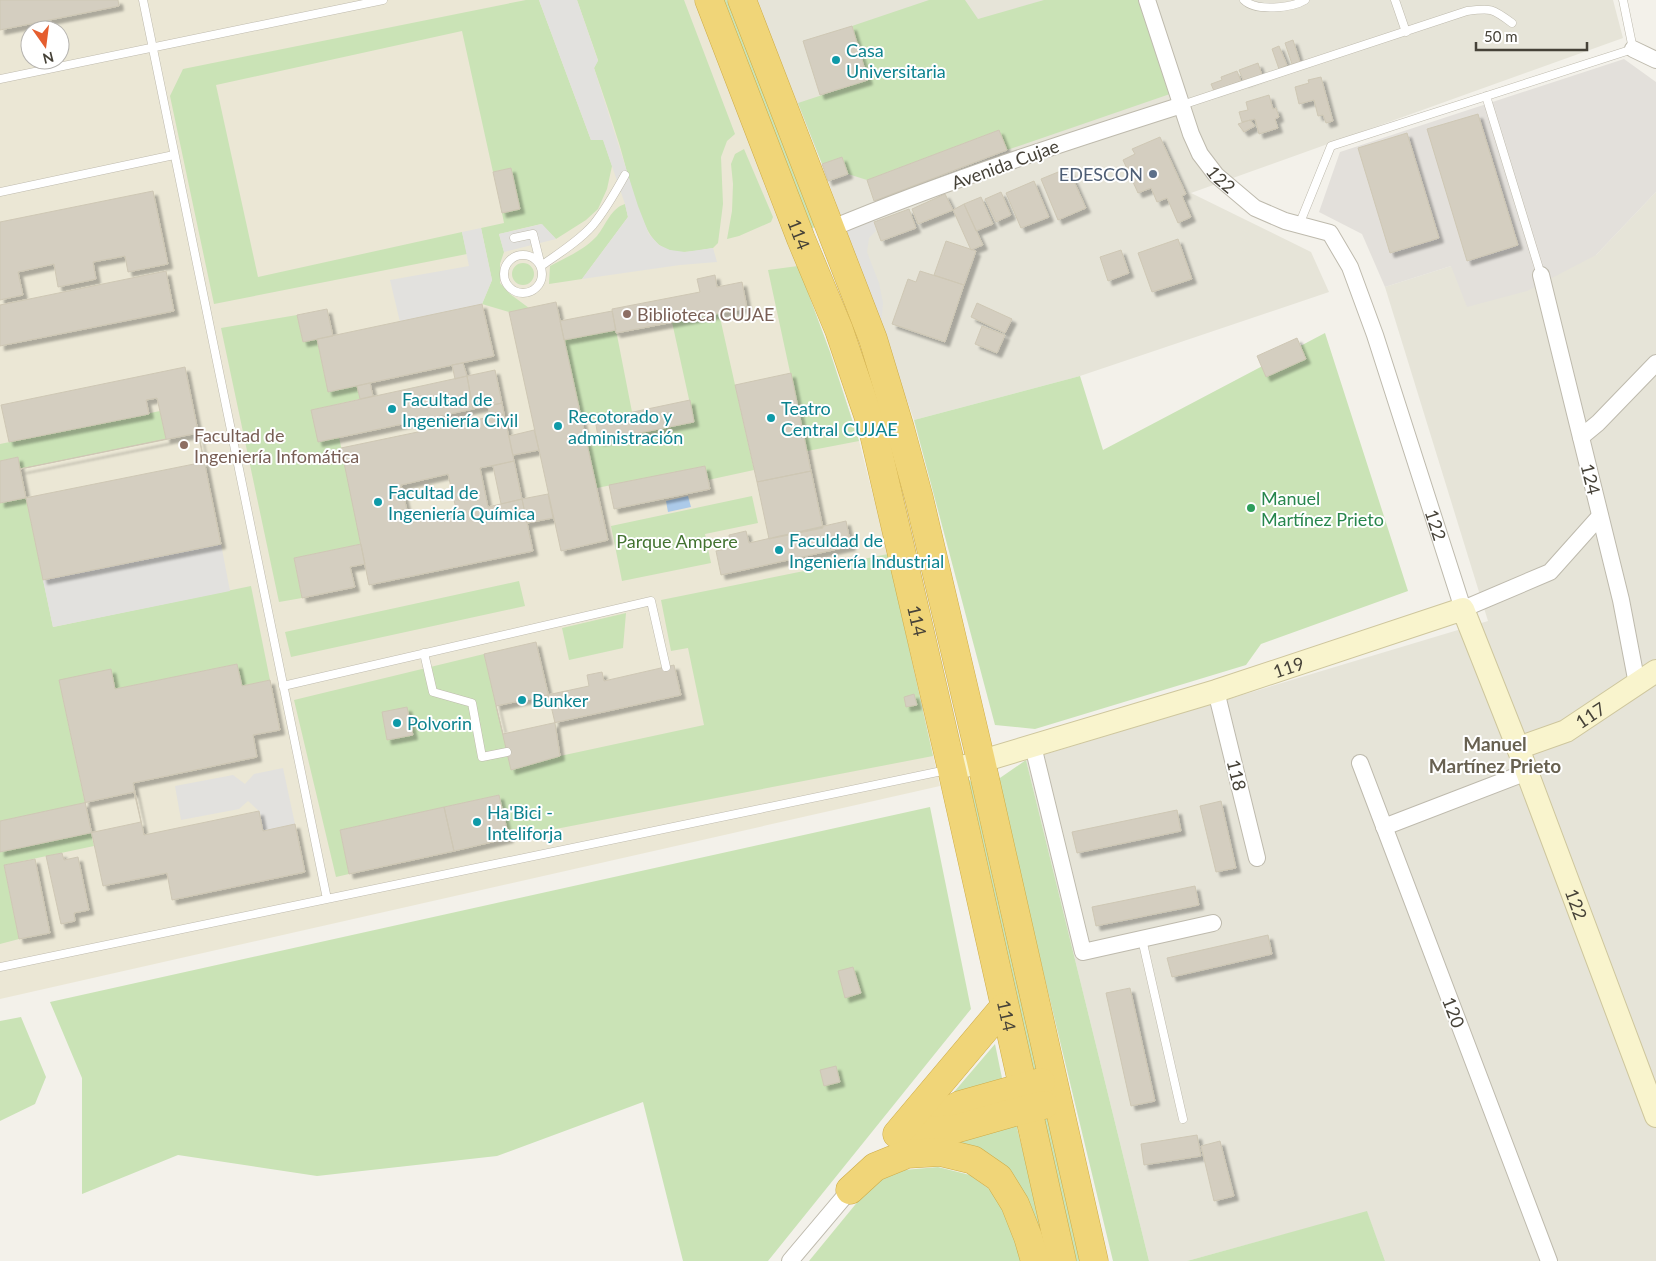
<svg xmlns="http://www.w3.org/2000/svg" width="1656" height="1261" font-family="Lato,sans-serif">
	<style>
		.residential { fill: #e6e4d8 }
		.industrial { fill: #e3e0db }
		.education { fill: #ebe7d5; fill-rule: evenodd }
		.green { fill: #cae3b6 }
		.parking { fill: #e2e1de }
		.water { fill: #accae9 }
		.building { fill: #d4cec0; stroke: #cec7b4; fill-rule: evenodd; filter: url(#shadow) }
		.lines { fill: none; stroke-linecap: round; stroke-linejoin: round }
		.lane-casing { stroke: #bebaad; stroke-width: 9 }
		.street-casing { stroke: #bebaad; stroke-width: 18 }
		.secondary-casing { stroke: #cec69d; stroke-width: 24 }
		.highway-casing { stroke: #ceac48; stroke-width: 29 }
		.lane { stroke: #fff; stroke-width: 8 }
		.street { stroke: #fff; stroke-width: 16 }
		.secondary { stroke: #f9f4cd; stroke-width: 22 }
		.highway { stroke: #f0d578; stroke-width: 28 }
		.culture-dot { fill: #0f9aa8; stroke: #fff; stroke-width: 2 }
		.service-dot { fill: #5c6f8a; stroke: #fff; stroke-width: 2 }
		.education-dot { fill: #8d6e63; stroke: #fff; stroke-width: 2 }
		.leisure-dot { fill: #2e9e5b; stroke: #fff; stroke-width: 2 }
		.labels { text-anchor: middle; dominant-baseline: central; stroke-width: 4; stroke-linejoin: round; paint-order: stroke }
		.culture-label { font-size: 18px; fill: #0d838f; stroke: #fff; text-anchor: start }
		.street-label { font-size: 18px; fill: #464238; stroke: #fff }
		.service-label { font-size: 18px; fill: #4e5e75; stroke: #fff; text-anchor: end }
		.education-label { font-size: 18px; fill: #785e54; stroke: #fff; text-anchor: start }
		.leisure-label { font-size: 18px; fill: #27864d; stroke: #fff; text-anchor: start }
		.park-label { font-size: 18px; fill: #437331; stroke: #fff }
		.neighbourhood-label { font-size: 19px; font-weight: bold; fill: #686151; stroke: #fff }
	</style>
	<defs>
		<filter id="shadow"><feDropShadow dx="4.5" dy="4.5" stdDeviation="1" flood-color="#0004"/></filter>
	</defs>
	<rect width="100%" height="100%" fill="#f3f1ea"/>
	<path class="residential" d="M756,0H1613L1623,38L1191,193L1311,252L1329,292L1080,376L914,420L822,164Z
		M1656,192V1261H1385L1367,1212L1187,1261H1149L1026,760L1488,621L1385,287L1451,266L1596,255Z"/>
	<path class="industrial" d="M1624,59L1656,82V192L1596,255L1527,291L1467,307L1451,266L1385,287L1362,234L1319,212L1340,152Z"/>
	<path class="education" d="M0,0H696L798,266L830,352L859,441L888,554L940,786L0,999ZM30,30H60V60H30Z"/>
	<path class="green" d="M526,0H539L591,140L603,139L612,166L607,189L598,209L586,220L556,239L541,224L499,234L504,252L500,264V283L510,294L529,308L509,312L482,304L492,280L481,228L504,223L502,213L520,209L511,168L493,172L462,31L216,85L258,277L462,232L467,254L214,304L170,96L183,69Z
		M577,0H684L735,134L727,141L721,157L723,204L718,243L713,248C696,251 673,257 658,244C638,227 626,163 617,137C610,114 602,91 594,68L598,60Z
		M723,0H727L740,26L815,227L808,230Z
		M929,0H965L978,19L1044,0H1139L1170,94L1007,150L999,130L867,180L848,174L842,157L822,164L798,103L868,80L852,26Z
		M744,149L773,217L771,222L739,236L727,239L732,211L733,184L731,164L735,154Z
		M625,204L628,217L582,279L549,284L550,266C567,257 584,250 597,236C606,225 611,208 625,204Z
		M512 274a11 11 0 1 1 22 0a11 11 0 1 1-22 0Z
		M798,266L830,352L859,441L807,451L768,270Z
		M719,313L754,470L708,480L705,466L597,488L587,444L694,422L672,322Z
		M297,315L303,342L317,339L328,391L357,386L360,399L311,410L339,437L361,544L294,558L302,598L279,602L221,328Z
		M616,330L632,412L582,422L564,340Z
		M1325,333L1408,591L1261,644L1246,665L1035,729L995,725L914,420L1080,376L1103,450Z
		M160,411L166,439L20,469L18,457L0,461V444Z
		M752,496L758,523L705,534L711,563L622,581L611,526Z
		M26,498L53,627L251,586L270,680L242,686L237,664L115,689L59,680L85,803L0,821V503Z
		M888,554L933,756L509,838L499,795L340,830L349,874L336,877L294,700L484,654L512,770L560,756L704,725L688,648L671,651L661,600Z
		M519,581L525,606L291,657L285,632Z
		M626,613L623,648L569,660L562,628Z
		M1026,760L1149,1261H1113L997,780Z
		M967,777L972,783L1081,1261H1073Z
		M930,807L971,1009L768,1261H683L643,1102L497,1156L317,1176L178,1155L82,1194V1078L50,1002Z
		M91,833L94,846L4,865L19,939L0,944V852Z
		M21,1017L46,1077L35,1104L0,1121V1021Z
		M995,1044L1003,1083L948,1099Z
		M1016,1124L1051,1261L1038,1240L946,1142Z
		M938,1167L970,1175L996,1194L1027,1261H809L873,1183L904,1170Z
		M1367,1211L1385,1261H1187Z"/>
	<path class="parking" d="M539,0H577L598,61L594,68L638,206L649,234L659,245L670,250L685,252L713,248L717,262L680,265L582,279L628,217L625,204L603,140H591Z
		M873,220L876,231L869,238L867,252L879,283L883,303L881,327L846,231Z
		M542,224L556,239L504,252L499,234Z
		M481,228L492,280L482,304L400,322L390,280L469,266L462,232Z
		M221,544L230,591L53,627L43,580Z
		M283,768L295,824L263,831L259,811L248,801L239,809L181,820L175,786L233,775L245,784L254,774Z"/>
	<path class="water" d="M688,496L691,507L668,512L666,501Z"/>
	<path class="building" d="M0,0H118L119,6L0,30Z
		M852,26L868,80L820,95L803,41Z
		M1293,40L1300,62L1292,64L1285,43Z
		M1279,46L1287,65L1279,69L1272,49Z
		M1258,63L1262,75L1244,82L1239,70Z
		M1237,71L1241,81L1214,91L1211,84L1222,80L1221,77Z
		M1321,77L1333,121L1326,123L1323,115L1318,116L1314,100L1299,104L1295,87L1309,83L1308,80Z
		M1269,95L1273,109L1276,108L1279,117L1275,119L1278,128L1259,134L1255,119L1242,122L1239,112L1248,110L1246,102Z
		M1478,114L1518,245L1467,261L1427,129Z
		M1250,120L1255,126L1244,132L1238,124Z
		M999,130L1007,150L874,201L867,180Z
		M1407,133L1439,238L1390,253L1358,148Z
		M1160,137L1186,194L1182,196L1191,217L1178,223L1167,198L1157,202L1151,188L1138,193L1123,160L1135,154L1132,149Z
		M842,157L848,174L828,181L822,164Z
		M511,168L520,209L502,213L493,172Z
		M1068,168L1086,208L1058,220L1041,179Z
		M1034,181L1049,217L1021,228L1006,193Z
		M153,191L168,264L128,272L125,256L93,262L96,279L58,287L54,264L18,272L23,295L0,300V222Z
		M1001,192L1011,215L996,222L985,199Z
		M945,194L953,210L918,224L912,209Z
		M981,197L993,224L976,231L964,204Z
		M964,204L983,245L971,250L953,210Z
		M909,209L916,228L881,241L874,222Z
		M1178,239L1192,279L1152,292L1138,253Z
		M946,241L976,251L964,285L934,275Z
		M1121,250L1129,273L1108,281L1100,257Z
		M166,271L174,311L0,346V305Z
		M920,271L964,285L945,342L892,324L908,279L916,282Z
		M715,275L717,287L742,282L747,308L616,333L612,309L700,292L697,279Z
		M556,302L608,540L561,551L509,312Z
		M977,303L1012,319L1005,333L971,317Z
		M482,304L494,356L328,392L317,339Z
		M327,309L333,336L303,342L297,315Z
		M612,311L616,330L564,340L560,321Z
		M982,326L1005,335L997,353L975,344Z
		M1297,338L1306,359L1266,377L1257,356Z
		M463,363L467,376L455,379L452,365Z
		M185,367L221,544L43,580L20,469L166,439L157,398L146,400L149,414L9,442L1,405Z
		M495,370L502,403L473,409L467,376Z
		M791,373L811,471L757,482L735,385Z
		M467,376L473,409L318,442L311,410Z
		M370,383L373,396L360,399L357,386Z
		M690,400L694,422L599,441L595,420Z
		M502,403L504,414L490,417L488,406Z
		M504,414L514,461L480,468L488,507L522,499L533,551L369,585L341,448ZM448,474L457,513L410,523L401,485Z
		M534,430L539,450L513,455L509,436Z
		M198,433L204,462L0,503V461L18,457L20,469Z
		M514,461L522,499L501,504L493,466Z
		M705,466L710,489L614,509L609,485Z
		M811,471L823,528L769,539L757,482Z
		M548,494L553,518L527,523L522,499Z
		M846,521L851,546L721,575L716,551L731,548L729,535L746,531L749,543Z
		M361,544L365,564L350,567L355,587L302,598L294,558Z
		M536,642L555,723L560,756L511,770L484,654Z
		M237,664L242,686L270,680L280,730L253,735L257,757L133,783L144,835L259,811L263,831L295,824L305,872L172,900L167,873L103,886L59,680L111,669L115,689Z
		M674,665L681,695L503,734L496,706L589,686L587,675L602,672L604,681Z
		M914,694L917,705L906,707L904,697Z
		M407,707L413,735L387,740L382,712Z
		M134,792L141,822L0,852V821Z
		M499,795L509,838L454,851L444,807Z
		M1221,801L1236,868L1216,872L1200,806Z
		M444,807L454,851L349,874L340,830Z
		M1177,810L1181,831L1077,853L1072,832Z
		M62,853L64,860L78,857L89,910L74,913L75,921L61,924L46,856Z
		M35,859L50,933L19,939L4,865Z
		M1195,886L1199,905L1096,926L1092,907Z
		M1268,935L1272,954L1172,977L1167,958Z
		M853,967L861,993L845,998L838,971Z
		M1130,988L1155,1101L1131,1106L1106,993Z
		M836,1066L840,1082L824,1086L820,1070Z
		M1197,1135L1201,1156L1144,1165L1141,1144Z
		M1220,1141L1234,1196L1214,1201L1201,1146Z"/>
	<g class="lines">
		<defs>
			<path id="lane" d="M143,0L327,899
				M1244,0C1256,12 1292,8 1305,0
				M1395,0L1406,32
				M0,79L383,0
				M1486,96L1541,275
				M1182,105L1467,11C1491,8 1492,8 1512,23
				M0,192L174,155
				M1299,225L1331,146L1633,49L1623,0
				M514,238L533,234L541,266C558,254 579,241 593,225C606,209 615,193 625,175
				M504 274a19 19 0 1 1 38 0a19 19 0 1 1-38 0Z
				M424,653L433,692L472,703L482,757L507,752
				M283,686L651,601L666,667
				M1142,939L1183,1119
				M0,967L947,770"/>
			<g id="street">
				<path id="s1" d="M1147,0L1191,134L1200,154L1216,175L1255,208L1285,221L1330,233L1350,267L1375,335L1463,609L1550,572L1600,516"/>
				<path d="M1633,49L1656,60"/>
				<path d="M830,229C945,181 1063,143 1182,105"/>
				<path d="M1541,275L1621,600L1637,684"/>
				<path d="M1581,437L1598,423L1656,363"/>
				<path d="M1216,691L1257,858"/>
				<path d="M1033,746L1083,952L1213,923"/>
				<path d="M1360,763L1549,1261"/>
				<path d="M1384,827L1527,772"/>
				<path d="M790,1261L855,1184"/>
			</g>
			<g id="secondary">
				<path id="s2" d="M1518,748L1566,731L1656,671"/>
				<path id="s3" d="M952,770L1216,691L1463,609L1518,748L1656,1116"/>
			</g>
			<g id="highway">
				<path id="s4" d="M709,0L801,239L839,330L873,430L952,770L1062,1261"/>
				<path d="M742,0L873,339L900,428L919,498L981,761L1094,1261"/>
				<path d="M905,1131L960,1105L1041,1082"/>
				<path d="M918,1132L955,1129L1011,1113L1044,1105"/>
				<path d="M897,1134L1004,1007"/>
				<path d="M850,1190L875,1167L907,1154L940,1152L973,1160L999,1178L1015,1204L1028,1237L1035,1261"/>
			</g>
		</defs>
		<use href="#lane" class="lane-casing"/>
		<use href="#street" class="street-casing"/>
		<use href="#secondary" class="secondary-casing"/>
		<use href="#highway" class="highway-casing"/>
		<use href="#lane" class="lane"/>
		<use href="#street" class="street"/>
		<use href="#secondary" class="secondary"/>
		<use href="#highway" class="highway"/>
	</g>
	<g class="culture-dot">
		<circle cx="836" cy="60" r="5"/>
		<circle cx="392" cy="409" r="5"/>
		<circle cx="771" cy="418" r="5"/>
		<circle cx="558" cy="426" r="5"/>
		<circle cx="378" cy="502" r="5"/>
		<circle cx="779" cy="550" r="5"/>
		<circle cx="522" cy="700" r="5"/>
		<circle cx="397" cy="723" r="5"/>
		<circle cx="477" cy="822" r="5"/>
	</g>
	<circle class="service-dot" cx="1153" cy="174" r="5"/>
	<g class="education-dot">
		<circle cx="627" cy="314" r="5"/>
		<circle cx="184" cy="445" r="5"/>
	</g>
	<circle class="leisure-dot" cx="1251" cy="508" r="5"/>
	<g class="labels">
		<g class="culture-label">
			<text x="846" y="50">Casa<tspan x="846" dy="21">Universitaria</tspan></text>
			<text x="402" y="399">Facultad de<tspan x="402" dy="21">Ingeniería Civil</tspan></text>
			<text x="781" y="408">Teatro<tspan x="781" dy="21">Central CUJAE</tspan></text>
			<text x="568" y="416">Recotorado y<tspan x="568" dy="21">administración</tspan></text>
			<text x="388" y="492">Facultad de<tspan x="388" dy="21">Ingeniería Química</tspan></text>
			<text x="789" y="540">Faculdad de<tspan x="789" dy="21">Ingeniería Industrial</tspan></text>
			<text x="532" y="700">Bunker</text>
			<text x="407" y="723">Polvorin</text>
			<text x="487" y="812">Ha'Bici -<tspan x="487" dy="21">Inteliforja</tspan></text>
		</g>
		<g class="street-label">
			<text transform="translate(1005 164) rotate(-20)">Avenida Cujae</text>
			<text stroke="none"><textPath href="#s1" startOffset="196">122</textPath></text>
			<text stroke="none"><textPath href="#s4" startOffset="251">114</textPath></text>
			<text transform="translate(1591 479) rotate(76)">124</text>
			<text stroke="none"><textPath href="#s1" startOffset="631">122</textPath></text>
			<text stroke="none"><textPath href="#s4" startOffset="656">114</textPath></text>
			<text stroke="none"><textPath href="#s3" startOffset="352">119</textPath></text>
			<text stroke="none"><textPath href="#s2" startOffset="80">117</textPath></text>
			<text transform="translate(1237 775) rotate(76)">118</text>
			<text stroke="none"><textPath href="#s3" startOffset="852">122</textPath></text>
			<text transform="translate(1454 1012) rotate(69)">120</text>
			<text stroke="none"><textPath href="#s4" startOffset="1061">114</textPath></text>
		</g>
		<g class="service-label">
			<text x="1143" y="174">EDESCON</text>
		</g>
		<g class="education-label">
			<text x="637" y="314">Biblioteca CUJAE</text>
			<text x="194" y="435">Facultad de<tspan x="194" dy="21">Ingeniería Infomática</tspan></text>
		</g>
		<g class="leisure-label">
			<text x="1261" y="498">Manuel<tspan x="1261" dy="21">Martínez Prieto</tspan></text>
		</g>
		<g class="park-label">
			<text x="677" y="541">Parque Ampere</text>
		</g>
		<g class="neighbourhood-label">
			<text x="1495" y="743">Manuel<tspan x="1495" dy="22">Martínez Prieto</tspan></text>
		</g>
	</g>
	<g transform="translate(45 45) rotate(166)"><circle r="24" fill="#ffffff" stroke="#b5b3af"/>
	<path d="M0-4L9 19L0 12L-9 19Z" fill="#e55e2f"/>
	<text y="-8" font-size="14" font-weight="bold" text-anchor="middle" fill="#464238">N</text>
	</g>
	<path d="M1476 42v8h111v-8" fill="none" stroke="#464238" stroke-width="2.5"/>
	<text x="1484" y="42" font-size="15" fill="#464238" stroke="#ffffff" stroke-width="4" paint-order="stroke">50 m</text>
</svg>
